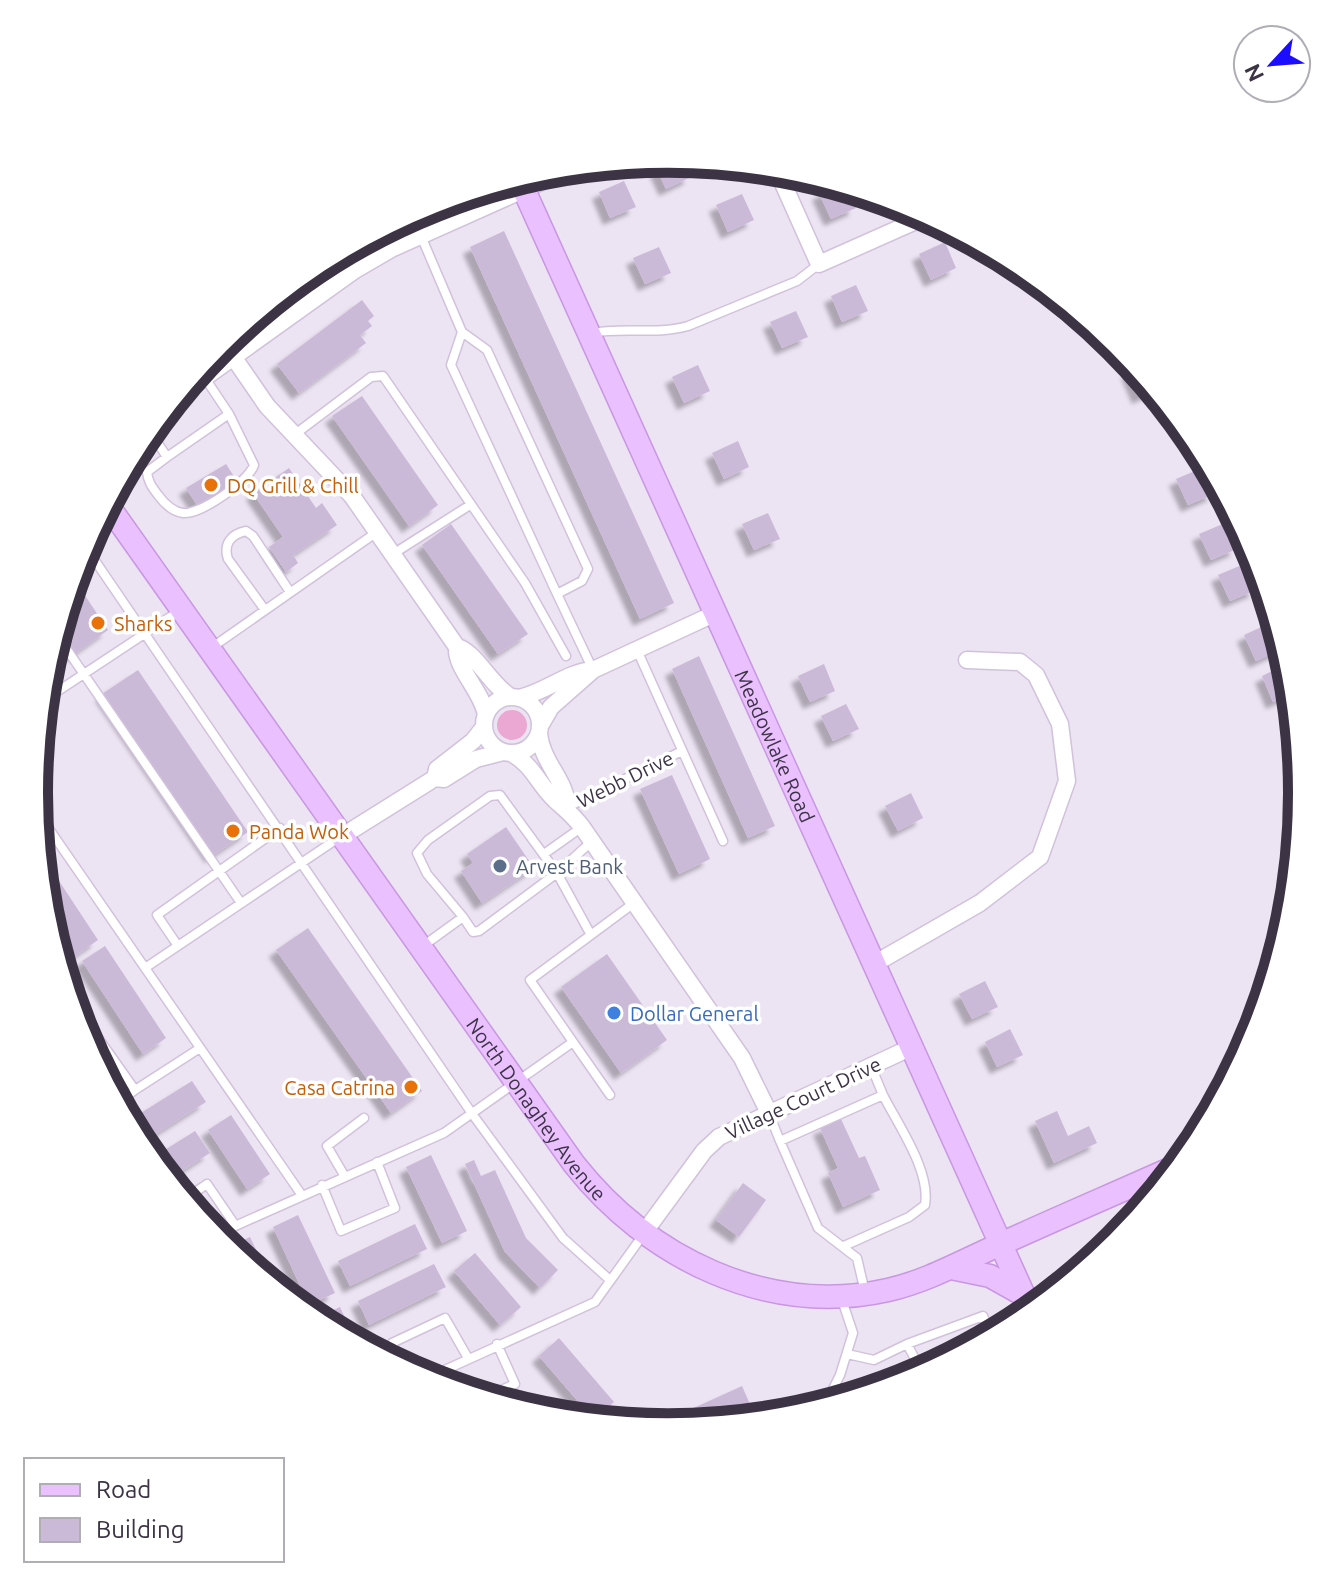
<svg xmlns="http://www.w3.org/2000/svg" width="1336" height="1586" font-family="Ubuntu,sans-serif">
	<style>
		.green { fill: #eaa8d2 }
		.building { fill: #cabad8; filter: url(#shadow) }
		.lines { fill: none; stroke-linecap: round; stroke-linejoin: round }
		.lane-casing { stroke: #d1c2dc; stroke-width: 11 }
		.street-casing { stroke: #d1c2dc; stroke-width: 19 }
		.secondary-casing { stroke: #c897e2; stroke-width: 25 }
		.lane { stroke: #fff; stroke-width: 8 }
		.street { stroke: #fff; stroke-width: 16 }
		.secondary { stroke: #eac0ff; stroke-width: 22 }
		.food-dot { fill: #e8710a; stroke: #fff; stroke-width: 3 }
		.service-dot { fill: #5c6f8a; stroke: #fff; stroke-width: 3 }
		.shop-dot { fill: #3f7fe0; stroke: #fff; stroke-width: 3 }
		.labels { text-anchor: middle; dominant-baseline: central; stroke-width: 7; stroke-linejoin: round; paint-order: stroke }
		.food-label { font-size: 20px; fill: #c56008; stroke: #fff; text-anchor: start }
		.street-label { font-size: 20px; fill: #3c3345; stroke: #fff }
		.service-label { font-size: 20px; fill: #4e5e75; stroke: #fff; text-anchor: start }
		.shop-label { font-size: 20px; fill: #366cbe; stroke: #fff; text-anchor: start }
		.rim { fill: none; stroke: #3c3345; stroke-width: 10 }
	</style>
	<defs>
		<filter id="shadow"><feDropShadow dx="-7" dy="7" stdDeviation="2" flood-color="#0004"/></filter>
	</defs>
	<rect width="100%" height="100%" fill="#ece3f3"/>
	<path class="green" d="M497 725a15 15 0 1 1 30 0a15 15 0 1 1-30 0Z"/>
	<path class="building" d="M668,159L684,161L691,177L666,189L654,163Z
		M624,181L636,207L610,218L599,192Z
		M837,185L847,188L856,208L831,219L819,193Z
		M742,194L754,220L728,232L716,205Z
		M504,231L674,603L640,619L470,247Z
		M945,242L956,268L931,280L919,254Z
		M659,247L671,273L645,284L633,258Z
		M856,285L868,311L842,322L831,296Z
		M362,300L374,316L368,321L372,326L360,335L366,343L299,393L277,364Z
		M796,311L808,337L782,348L770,322Z
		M698,365L710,391L684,403L672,377Z
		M1135,368L1154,390L1139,397L1128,371Z
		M362,396L438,505L409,526L332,416Z
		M738,441L749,467L724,479L712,453Z
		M226,464L237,481L197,505L186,488Z
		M289,468L316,508L322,503L337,525L293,555L298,563L286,572L269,547L283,537L253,493Z
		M1202,468L1214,494L1188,505L1176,479Z
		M768,513L780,539L754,550L742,524Z
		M1225,523L1237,549L1211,560L1199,534Z
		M451,524L528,634L498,654L422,545Z
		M1244,564L1256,590L1230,601L1218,575Z
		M74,579L108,630L73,655L57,632Z
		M1270,623L1282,649L1256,661L1244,635Z
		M699,656L775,826L748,838L672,669Z
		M824,664L835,691L810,702L798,676Z
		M1287,664L1292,693L1273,702L1262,676Z
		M138,670L248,832L212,856L102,694Z
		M846,704L859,729L833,741L821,716Z
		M672,775L710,859L679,874L640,789Z
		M911,793L923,818L898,831L885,806Z
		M506,827L534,868L482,903L461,871L473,863L467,854Z
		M40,852L98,940L75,956L46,911Z
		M308,928L422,1091L391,1113L276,950Z
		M105,946L166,1038L143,1054L82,961Z
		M607,954L667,1040L621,1073L561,987Z
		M985,981L998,1007L972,1019L959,994Z
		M1010,1029L1023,1055L997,1067L985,1042Z
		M192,1081L206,1102L140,1144L128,1121Z
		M1057,1111L1068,1136L1089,1126L1097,1143L1054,1163L1035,1121Z
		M231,1115L270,1174L247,1189L208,1130Z
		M841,1119L859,1158L865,1156L880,1190L843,1207L828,1173L838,1168L820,1128Z
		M195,1131L210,1153L169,1179L152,1158Z
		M431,1155L467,1231L442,1243L406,1167Z
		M474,1160L481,1176L495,1170L526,1238L558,1270L540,1288L505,1252L465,1164Z
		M743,1183L766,1200L739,1237L716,1220Z
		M298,1215L335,1293L309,1305L273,1227Z
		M415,1224L427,1249L350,1286L338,1261Z
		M250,1237L273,1285L227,1248Z
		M1085,1251L1098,1256L1076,1274Z
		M475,1253L521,1307L500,1325L454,1271Z
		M434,1264L446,1287L369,1325L358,1301Z
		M340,1307L356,1342L315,1319Z
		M559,1338L614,1402L594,1420L539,1356Z
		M742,1386L756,1418L654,1426Z
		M562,1402L569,1417L539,1413Z"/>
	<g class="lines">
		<defs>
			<path id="lane" d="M378,233L391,249
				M421,236L462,332L487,350L588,569L582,581L557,594L593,670
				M300,279L315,298
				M462,332L451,365L557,594
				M591,333C623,327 657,335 688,326L797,281L819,264
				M149,430L167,457L229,414L205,378
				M294,435L371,377L383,376L525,583L566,656
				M167,457L147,472C148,482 152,487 158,495C164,503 172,512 183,513C200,515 249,481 254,465L229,414
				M85,546L473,1115L563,1238L610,1280
				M393,554L470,505
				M265,610L228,559C223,544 231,534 246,531L253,536L290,592
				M57,635L241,903
				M211,648L377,532
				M637,650L723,841
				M43,701L179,611
				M568,807L682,751
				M36,810L301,1194
				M544,854L582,827
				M463,917L427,874L417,853L428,840L490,796L500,795L557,873L591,935
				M178,946L157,915L280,828
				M423,946L463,917L473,932L479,931L557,873L591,842
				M145,968L340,837
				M72,1001L135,1090L200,1048
				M573,1042L610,1095
				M118,1102L135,1090
				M769,1114L780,1141L883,1095L871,1066
				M780,1141L818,1228L857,1258L865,1292
				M344,1175L327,1146L364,1118
				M322,1185L341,1231L395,1208L377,1162
				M185,1199L207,1184L235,1225
				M215,1235L444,1133L573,1042L530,980L634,903
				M844,1246L909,1217L925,1205C931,1171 898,1125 883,1095
				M907,1344L983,1316L992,1335
				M847,1354L874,1360L907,1344L922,1372
				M403,1367L392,1343L445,1318L468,1358
				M425,1379L595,1302L643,1235
				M486,1397L515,1384L497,1344
				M825,1405L840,1375L853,1333L841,1297"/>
			<path id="street" d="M777,170L819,264L927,216
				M223,342L267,406L352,496L457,647C476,652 490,685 511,697
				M176,398L355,270L391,249L570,169
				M457,647C455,668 482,691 486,715
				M484 725a28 28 0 1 1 56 0a28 28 0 1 1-56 0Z
				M519,698C546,692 567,672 593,670L716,613
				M540,726L551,707L593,670
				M539,734C542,763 567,781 567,807
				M511,753C533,765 538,784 555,800C565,809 573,815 582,827L742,1058L769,1113
				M435,778L437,769L473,741L484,727
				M344,835L435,778L444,779L476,759L503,752
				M874,964L980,903L1040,857L1067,781L1060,724L1036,675L1020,662L967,660
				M643,1234L704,1151L719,1137L912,1047"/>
			<g id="secondary">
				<path id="s1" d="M519,179L1031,1311"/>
				<path id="s2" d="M107,504L574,1164C648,1258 767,1317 888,1290C928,1281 964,1260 1001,1244C1060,1217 1119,1192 1179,1165"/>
				<path d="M951,1268L990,1276L1024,1295"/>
			</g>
		</defs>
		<use href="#lane" class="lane-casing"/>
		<use href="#street" class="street-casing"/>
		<use href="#secondary" class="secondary-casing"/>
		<use href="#lane" class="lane"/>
		<use href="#street" class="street"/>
		<use href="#secondary" class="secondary"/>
	</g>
	<g class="food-dot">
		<circle cx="211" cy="485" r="8"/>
		<circle cx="98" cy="623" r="8"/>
		<circle cx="233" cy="831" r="8"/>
		<circle cx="411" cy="1087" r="8"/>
	</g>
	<circle class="service-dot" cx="500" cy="866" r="8"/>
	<circle class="shop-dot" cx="614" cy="1013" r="8"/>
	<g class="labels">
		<g class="food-label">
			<text x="227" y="485">DQ Grill &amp; Chill</text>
			<text x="114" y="623">Sharks</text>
			<text x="249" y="831">Panda Wok</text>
			<text x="395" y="1087" text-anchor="end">Casa Catrina</text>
		</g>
		<g class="street-label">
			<text stroke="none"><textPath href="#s1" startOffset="622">Meadowlake Road</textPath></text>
			<text transform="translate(625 779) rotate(-26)">Webb Drive</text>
			<text transform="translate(803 1098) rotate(-25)">Village Court Drive</text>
			<text stroke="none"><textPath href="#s2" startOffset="742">North Donaghey Avenue</textPath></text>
		</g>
		<g class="service-label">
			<text x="516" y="866">Arvest Bank</text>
		</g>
		<g class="shop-label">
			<text x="630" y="1013">Dollar General</text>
		</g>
	</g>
	<path d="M0 0H1336V1586H0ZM48 793a620 620 0 1 1 1240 0a620 620 0 1 1-1240 0Z" fill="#fff" fill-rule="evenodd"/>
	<path class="rim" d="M48 793a620 620 0 1 1 1240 0a620 620 0 1 1-1240 0Z"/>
	<rect x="24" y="1458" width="260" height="104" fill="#ffffff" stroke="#b1adb5" stroke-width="2"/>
	<rect x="40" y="1484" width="40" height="12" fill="#eac0ff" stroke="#b1adb5" stroke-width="2"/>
	<text x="96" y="1498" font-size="24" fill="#3c3345">Road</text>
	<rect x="40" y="1518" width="40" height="24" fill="#cabad8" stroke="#b1adb5" stroke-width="2"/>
	<text x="96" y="1538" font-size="24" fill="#3c3345">Building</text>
	<g transform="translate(1272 64) rotate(244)"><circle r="38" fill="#ffffff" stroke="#b1adb5" stroke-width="2"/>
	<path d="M0-6L14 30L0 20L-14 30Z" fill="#1c0dff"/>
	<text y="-12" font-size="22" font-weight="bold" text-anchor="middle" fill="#3c3345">N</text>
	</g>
</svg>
